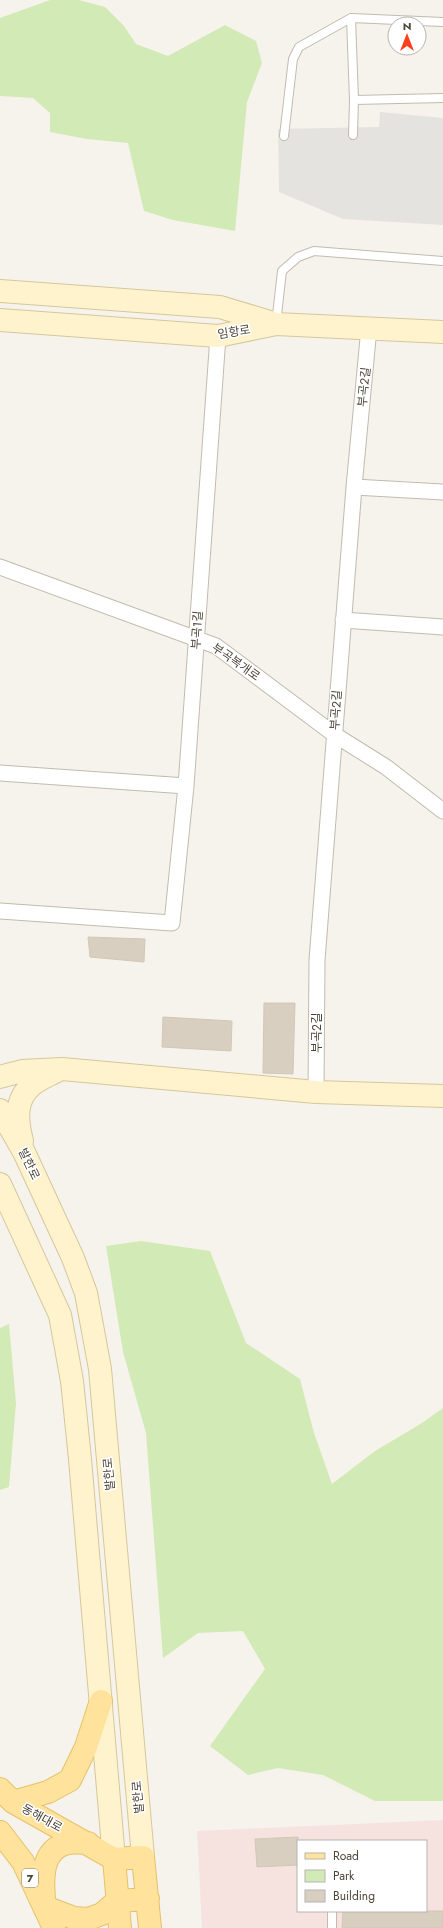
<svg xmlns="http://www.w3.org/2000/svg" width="443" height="1928" font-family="Jost,'Noto Sans KR',sans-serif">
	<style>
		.medical { fill: #f6e3e0; fill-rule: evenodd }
		.green { fill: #d2eab5 }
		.parking { fill: #e5e3e0 }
		.building { fill: #d8cfc1; stroke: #d3c7b4 }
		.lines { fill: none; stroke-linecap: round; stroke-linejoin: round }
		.lane-casing { stroke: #c2bbae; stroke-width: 10 }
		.street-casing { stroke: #c2bbae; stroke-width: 17 }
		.secondary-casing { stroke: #d6c79b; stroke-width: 24 }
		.primary-casing { stroke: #e6c16a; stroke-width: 24 }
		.lane { stroke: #fff; stroke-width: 8 }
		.street { stroke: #fff; stroke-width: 15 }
		.secondary { stroke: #fff3cd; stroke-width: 22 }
		.primary { stroke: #ffe39c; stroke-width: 22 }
		.labels { text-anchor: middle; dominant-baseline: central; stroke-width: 3; stroke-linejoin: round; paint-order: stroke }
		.shield { fill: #fff; stroke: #817c74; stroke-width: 1 }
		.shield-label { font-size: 11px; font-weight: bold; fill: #4b4439 }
		.street-label { font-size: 12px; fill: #4b4439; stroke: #fff }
	</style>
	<rect width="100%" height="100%" fill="#f6f3ec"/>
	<path class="medical" d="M443,1820V1928H202L197,1831ZM298,1841H426V1911H298Z"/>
	<path class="green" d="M50,0H79L105,7L124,26L136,44L168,56L225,25L256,41L262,63L247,102L235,231L173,220L144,211L128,143L87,139L50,132V113L33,98L0,96V18Z
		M141,1241L210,1251L246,1343L300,1379L314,1433L332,1484L375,1451L422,1423L443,1408V1801H375L323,1775L278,1768L248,1775L210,1746L265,1669L243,1631L198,1633L163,1658L146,1433L123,1352L106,1246Z
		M9,1324L16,1403L9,1487L0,1490V1328Z"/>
	<path class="parking" d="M380,112L443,118V225L343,219L279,192L278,129L379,127Z"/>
	<path class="building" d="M88,937L145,939L144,962L90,957Z
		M264,1003H295L293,1074L263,1073Z
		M163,1017L232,1021L231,1051L162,1047Z
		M298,1837V1865L257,1867L255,1839Z
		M343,1911H443V1928H342Z"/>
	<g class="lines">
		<defs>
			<path id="lane" d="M351,18L354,100L353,135
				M354,100L443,98
				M284,136L293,59L299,47L351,18L443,22
				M276,324L282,271L298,257L314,251L443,261
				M332,1928V1911"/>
			<path id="street" d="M354,487L443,492
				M0,567L216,646L335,735L386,767L443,811
				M343,620L443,627
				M0,773L186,786
				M0,911L172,923L186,786L218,336
				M316,1092L317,960L354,487L369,328"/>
			<path id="secondary" d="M0,291L220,307L273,323
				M0,320L218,336L276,324L443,332
				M0,1077L22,1071L62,1069L316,1092L443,1096
				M0,1110L24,1152L73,1258L86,1293L100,1369L143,1857
				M22,1141C17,1121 14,1100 32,1085C39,1079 50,1075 57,1071
				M0,1184L60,1315L72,1381L80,1459L114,1859"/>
			<path id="primary" d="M0,1789L13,1802L114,1859L143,1857L150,1928
				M13,1802L48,1792L70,1780L86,1747L101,1701
				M0,1832L23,1862L54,1928
				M88,1843C82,1843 75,1842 69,1843C39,1848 42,1884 45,1907L74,1918L88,1919L102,1914L117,1901L148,1899
				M114,1859L120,1928"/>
		</defs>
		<use href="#lane" class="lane-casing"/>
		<use href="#street" class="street-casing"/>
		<use href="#secondary" class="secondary-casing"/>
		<use href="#primary" class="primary-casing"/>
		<use href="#lane" class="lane"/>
		<use href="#street" class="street"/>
		<use href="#secondary" class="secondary"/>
		<use href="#primary" class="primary"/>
	</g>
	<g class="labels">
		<rect class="shield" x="22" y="1869" width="16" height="18" rx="3"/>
		<g class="shield-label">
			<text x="30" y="1878">7</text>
		</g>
		<g class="street-label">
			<text transform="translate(234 332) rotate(-9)">임항로</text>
			<text transform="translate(364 387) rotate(-84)">부곡2길</text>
			<text transform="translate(197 630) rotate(-86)">부곡1길</text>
			<text transform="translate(236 662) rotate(35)">부곡복개로</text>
			<text transform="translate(336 710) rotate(-86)">부곡2길</text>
			<text transform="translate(317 1033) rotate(-90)">부곡2길</text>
			<text transform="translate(29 1164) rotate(64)">발한로</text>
			<text transform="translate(109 1474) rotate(-95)">발한로</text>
			<text transform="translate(138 1797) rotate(-95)">발한로</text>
			<text transform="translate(42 1818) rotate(29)">동해대로</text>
		</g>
	</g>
	<rect x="297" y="1840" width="130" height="72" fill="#ffffff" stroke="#b7b4b0"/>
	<rect x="305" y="1853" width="20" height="6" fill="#ffe39c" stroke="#b7b4b0"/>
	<text x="333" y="1860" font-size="12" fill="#4b4439">Road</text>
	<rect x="305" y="1870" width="20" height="12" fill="#d2eab5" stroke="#b7b4b0"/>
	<text x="333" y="1880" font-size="12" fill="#4b4439">Park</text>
	<rect x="305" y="1890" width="20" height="12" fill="#d8cfc1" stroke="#b7b4b0"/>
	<text x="333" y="1900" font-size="12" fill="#4b4439">Building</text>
	<g transform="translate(407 36)"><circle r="19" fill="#ffffff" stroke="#b7b4b0"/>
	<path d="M0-3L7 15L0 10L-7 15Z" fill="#fc3f1d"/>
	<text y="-6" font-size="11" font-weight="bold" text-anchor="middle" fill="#4b4439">N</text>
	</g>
</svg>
